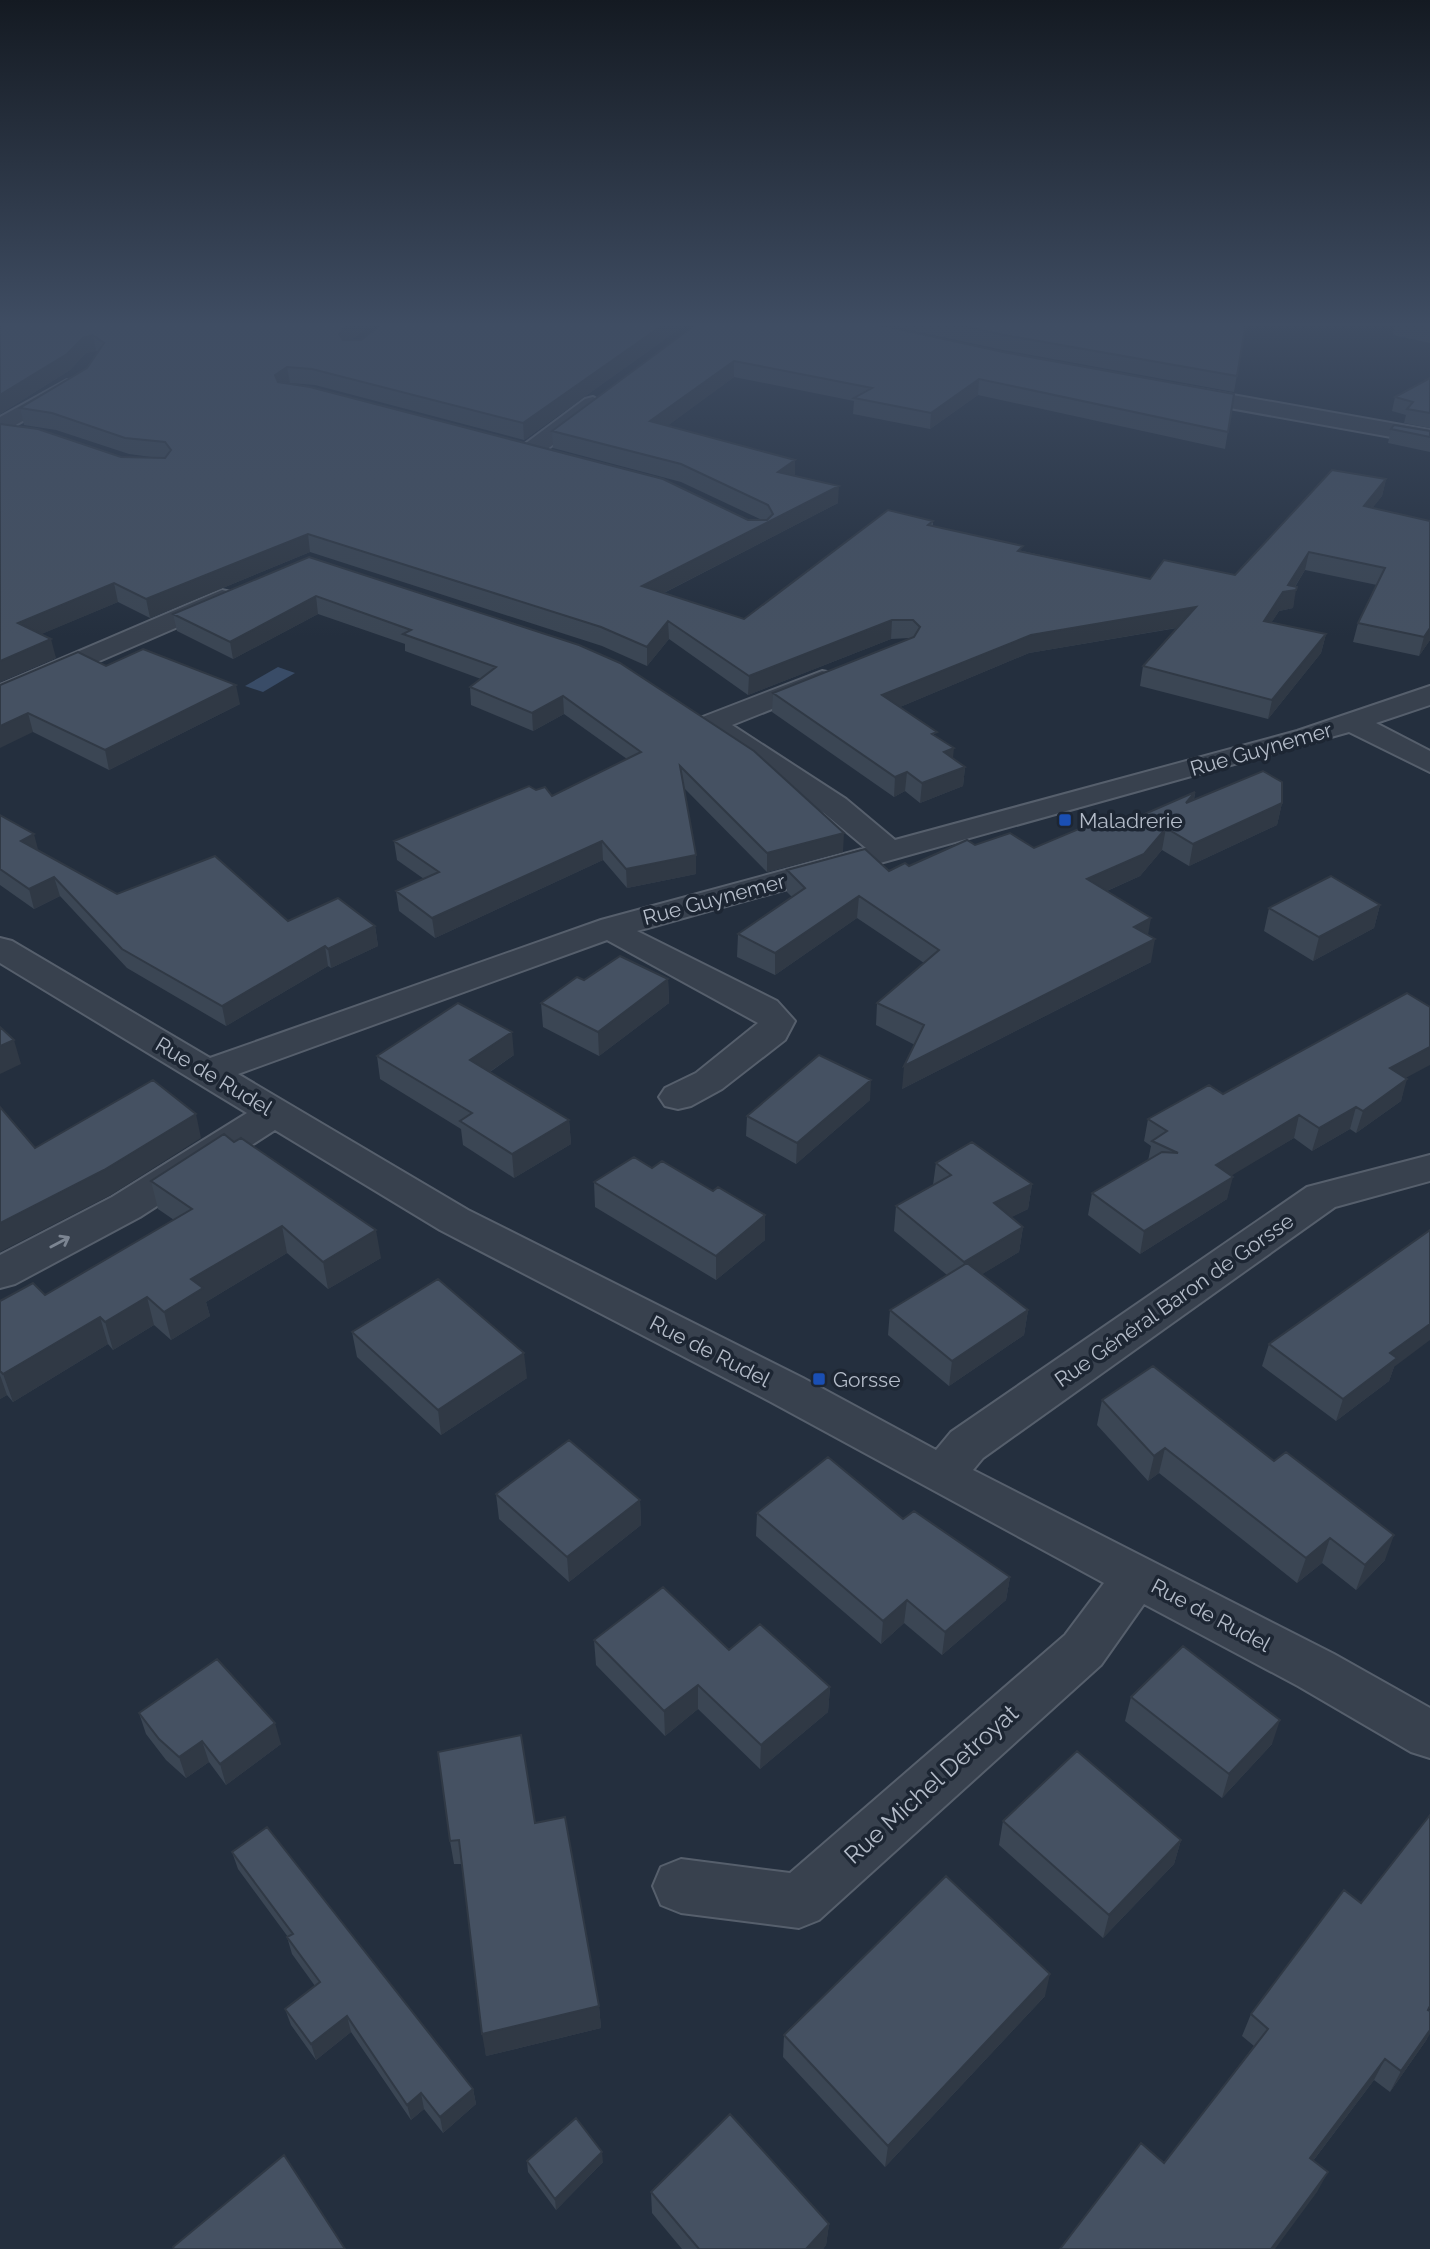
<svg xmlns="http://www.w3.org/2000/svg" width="1430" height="2249" font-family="Raleway,sans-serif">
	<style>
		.water { fill: #394c67 }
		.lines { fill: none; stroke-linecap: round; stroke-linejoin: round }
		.street-casing { stroke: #565f6c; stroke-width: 4 }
		.street { fill: #38414e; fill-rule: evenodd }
		.wall { fill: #3b4654 }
		.shaded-wall { fill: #303945 }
		.building { fill: #455162; stroke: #303945; stroke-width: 2 }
		.oneway { stroke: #7c8592 }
		.transit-dot { fill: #1a4fb4; stroke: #1d2633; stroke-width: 2.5 }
		.labels { text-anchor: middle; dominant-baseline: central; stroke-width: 7; stroke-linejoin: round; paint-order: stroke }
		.street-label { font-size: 21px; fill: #b4bcc9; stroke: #1d2633 }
		.poi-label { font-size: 21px; fill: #b4bcc9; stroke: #1d2633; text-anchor: start }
		.near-street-label { font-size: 24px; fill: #b4bcc9; stroke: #1d2633 }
	</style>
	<rect width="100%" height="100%" fill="#242f3e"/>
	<path class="water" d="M278,667L295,673L263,692L245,686Z"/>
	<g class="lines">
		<defs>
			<path id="street" d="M67,380L78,386L75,391L0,434V417Z
				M1182,386L1430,430V444L1174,398L1171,393L1174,388Z
				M593,397L604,404L601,409L538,456H522L518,451L522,446L585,399Z
				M222,590L231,592L235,598L231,604L0,704V685Z
				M822,671L832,673L836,679L832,685L732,725L846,799L895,840L1297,731L1430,686V705L1376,723L1430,751V772L1349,732L637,931L777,1001L795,1021L785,1040L722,1089L691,1106L678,1109L665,1106L659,1097L665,1088L696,1073L758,1023L607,940L238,1074L468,1210L803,1378L936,1450L951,1432L1307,1187L1430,1155V1181L1335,1207L983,1458L973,1470L1334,1654L1430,1708V1758L1411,1752L1298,1686L1144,1604L1101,1665L819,1920L799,1928L681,1913L661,1905L653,1886L661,1867L681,1859L790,1873L1065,1635L1104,1583L771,1402L440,1230L275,1130L140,1217L15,1284L0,1288V1255L112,1197L247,1113L0,963V938L12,941L210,1058L601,920L866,848L824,813L700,730L695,724L700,718Z"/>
		</defs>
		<use href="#street" class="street-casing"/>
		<use href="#street" class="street"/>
	</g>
	<path class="wall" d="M0,322H375L351,340H361L385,322H689L524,440L315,385L290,383L288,384L748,520H762L681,482L553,448L552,431L699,322L1003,352L1234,394L1225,449L978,395L930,429L853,414L854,401L734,377L667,426L795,476L838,503L664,593L744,619L933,521V526L1022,551L1150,579L1235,575L1386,479L1382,496L1372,508L1430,640L1419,656L1353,642L1358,623L1377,585L1305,570L1295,587L1293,608L1279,611L1271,623L1326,634L1321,653L1268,719L1140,686L1143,666L1177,628L1029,653L900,707L937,737L953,758L965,767L963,786L920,803L905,791L894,797L772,712L773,693L910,638L891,639L748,695L669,639L647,666L602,646L310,552L150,618L118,602L41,634L56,658L0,682V424L121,457H151L129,454L56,430L24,425L20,408L87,368L98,352L96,351L86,353L70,370L0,414Z
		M872,322H1246L1234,392L1003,350Z
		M1395,322H1430V343L1393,335Z
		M1430,378V428L1404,423L1406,415L1392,411L1395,397Z
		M1391,429L1430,431V452L1388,443Z
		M309,557L579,645L843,852L767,872L684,788L696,874L627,888L603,860L435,938L399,911L396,891L424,879L397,860L394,841L536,790L552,796L627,759L564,714L533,731L471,705L470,687L481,679L405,651V644L318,614L233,659L177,631L173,614Z
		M106,666L240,704L109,770L33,732L0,685Z
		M1195,792L1194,800L1282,803L1277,825L1189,866L1162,850L1140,876L1107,891L1148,935L1151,962L902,1089L915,1045L876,1025L877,1003L924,963L857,918L775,975L737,957L738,934L792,897L787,892V870L889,871L909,866L975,845L1034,848L1108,830Z
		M0,815L38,850L117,894L288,921L375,926L378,946L331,968L328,966L226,1026L127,968L60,896L34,909L0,885Z
		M1380,905L1374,928L1313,961L1264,931L1269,908Z
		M668,979L669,1003L599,1056L543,1027L541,1003L584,980Z
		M514,1055L490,1072L569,1120L571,1144L514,1178L463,1145L461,1129L380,1079L377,1056Z
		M1406,1078L1401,1101L1356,1133L1350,1129L1312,1151L1294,1138L1231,1175L1227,1199L1140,1254L1088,1215L1092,1193L1148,1161L1151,1146L1144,1141L1148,1119L1223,1094Z
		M870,1100L796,1164L746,1136L747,1116Z
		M936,1163L1032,1184L1028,1209L1011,1217L1023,1227L1019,1252L982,1274L1028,1310L1024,1335L949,1386L888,1335L890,1310L947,1275L894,1231L896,1206L933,1185Z
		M652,1168L713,1191L765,1215V1240L716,1280L595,1207L594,1182Z
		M151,1181L381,1258L328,1289L287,1253L206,1302L210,1316L171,1340L154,1325L113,1350L108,1344L13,1402L7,1395L0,1399V1301L45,1295L174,1220L158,1209Z
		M352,1332L527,1378L441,1435L357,1357Z
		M1269,1344L1394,1367L1389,1381L1336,1421L1262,1366Z
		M1102,1400L1385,1560L1356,1590L1322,1563L1297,1583L1159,1473L1148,1481L1097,1425Z
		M496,1494L640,1500L641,1525L569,1582L499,1519Z
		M757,1513L903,1519L1010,1577L1006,1600L942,1655L904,1623L881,1644L756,1536Z
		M594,1640L729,1650L830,1687L828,1712L760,1769L698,1709L665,1736L596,1665Z
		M1131,1697L1272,1744L1222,1798L1125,1721Z
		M139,1713L281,1744L226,1785L209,1762L186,1778L166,1760L146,1734Z
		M1003,1821L1181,1840L1174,1864L1103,1938L999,1845Z
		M535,1823L599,2006L601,2028L486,2056L462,1864H454L450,1841Z
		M232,1852L473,2089L476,2104L443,2133L424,2109L411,2120L351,2032L316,2060L291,2025L285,2009L315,1986L292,1954L287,1937H288L238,1869Z
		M1045,1996L885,2167L783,2057L784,2035Z
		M1429,2011L1427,2039L1390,2092L1374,2080L1313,2161L1317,2192L1164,2163L1254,2046L1242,2036L1251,2014Z
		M527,2161L603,2162L556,2210L528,2172Z
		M651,2192L829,2224L826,2245L823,2249H682L652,2213Z"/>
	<path class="shaded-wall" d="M353,322H375L345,344L339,334L343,329Z
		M667,322H689L524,440L523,423Z
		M93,335L96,351L86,353L70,370L0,414V395L83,338Z
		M734,361V377L651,438L650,421Z
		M287,367L290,383L277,391L275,375Z
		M979,379L978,395L930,429L931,413Z
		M795,460V477L778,472Z
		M1386,479L1382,496L1360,524L1364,506Z
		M839,486L838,503L642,604V586Z
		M308,534L310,552L150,618L146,599Z
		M1309,552L1305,570L1292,591L1296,590L1293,608L1279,611L1260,640L1264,621Z
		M114,583L118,602L23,642L18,623Z
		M316,596L318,614L233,659L230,642Z
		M1196,607L1193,625L1029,653L881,715L882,695L1031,635Z
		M892,620L891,639L748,695L749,676Z
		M668,621L669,639L647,666V647Z
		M1430,628V640L1419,656L1424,637Z
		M1326,634L1321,653L1268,719L1272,700Z
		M51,639L56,658L0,682V661Z
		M236,685L240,704L109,770L105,750Z
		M563,696L564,714L533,731L532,713Z
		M28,713L33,732L0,748V726Z
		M954,748L952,768L944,752Z
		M965,767L963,786L920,803L922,783Z
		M907,772L905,791L894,797L895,777Z
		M1195,792L1191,813L1186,803Z
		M1282,803L1277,825L1189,866L1193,844Z
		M1166,828L1162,850L1140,876L1084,901L1087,879Z
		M844,833L843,852L767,872V853Z
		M34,834L39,853L21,841Z
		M602,841L603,860L435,938L432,918Z
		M696,855V874L627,888L626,869Z
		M54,877L60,896L34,909L29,889Z
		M859,896L857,918L775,975V953Z
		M1380,905L1374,928L1313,961L1319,937Z
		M1151,918L1147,941L1134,927Z
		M375,926L378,946L331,968L328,949Z
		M1155,939L1151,962L902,1089L904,1066Z
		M325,946L328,966L226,1026L222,1006Z
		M668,979L669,1003L599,1056L598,1032Z
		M512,1032L514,1055L473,1083L470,1060Z
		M14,1040L21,1064L0,1074V1046Z
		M1430,1047V1065L1383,1090L1390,1068Z
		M1407,1079L1401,1101L1356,1133L1363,1111Z
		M871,1080L870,1100L796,1164L797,1143Z
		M1356,1107L1350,1129L1312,1151L1319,1128Z
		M196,1114L201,1138L111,1195L0,1252V1223Z
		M1299,1115L1294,1138L1211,1188L1216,1165Z
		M569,1120L571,1144L514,1178L512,1154Z
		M1233,1177L1227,1199L1140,1254L1144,1231Z
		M1032,1184L1028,1209L990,1228L994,1203Z
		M765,1215V1240L716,1280V1256Z
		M282,1226L287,1253L206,1302L210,1316L171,1340L164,1312L191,1279Z
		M1023,1227L1019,1252L961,1287L964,1262Z
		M376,1230L381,1258L328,1289L323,1262Z
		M147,1297L154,1325L113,1350L105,1322Z
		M1028,1310L1024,1335L949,1386L952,1361Z
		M100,1317L108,1344L13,1402L3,1374Z
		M1430,1324V1340L1394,1367L1389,1381L1336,1421L1343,1399L1390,1353Z
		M524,1353L527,1378L441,1435L438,1410Z
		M0,1375L7,1395L0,1399Z
		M1165,1448L1159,1473L1148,1481L1154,1456Z
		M640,1500L641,1525L569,1582L567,1557Z
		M1394,1535L1385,1560L1356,1590L1365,1565Z
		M1330,1538L1322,1563L1297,1583L1306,1558Z
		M1010,1577L1006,1600L942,1655L945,1632Z
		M907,1600L904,1623L881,1644L883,1621Z
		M698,1685V1709L665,1736L664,1711Z
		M830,1687L828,1712L760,1769L761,1745Z
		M1280,1720L1272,1744L1222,1798L1229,1774Z
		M275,1723L281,1744L226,1785L220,1764Z
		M202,1741L209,1762L186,1778L179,1757Z
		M1181,1840L1174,1864L1103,1938L1109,1915Z
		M1050,1974L1045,1996L885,2167L888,2146Z
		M599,2006L601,2028L486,2056L482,2034Z
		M347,2016L351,2032L316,2060L311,2044Z
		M1430,2030V2034L1427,2039L1390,2092L1401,2071Z
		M1385,2059L1374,2080L1300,2178L1310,2158Z
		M473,2089L476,2104L443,2133L440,2117Z
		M421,2093L424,2109L411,2120L407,2105Z
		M602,2152L603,2162L556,2210L555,2199Z
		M1328,2172L1317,2192L1275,2249H1271Z
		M829,2224L826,2245L823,2249H806Z"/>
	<path class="building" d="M0,322H353L343,329L339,334L343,340H361L385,322H667L523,423L312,369L287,367L275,375L278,382L310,387L663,479L748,520H767L773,514L768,505L681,464L552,431L699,322H866L1003,352L1234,394L1228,432L979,379L931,413L854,398L872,388L734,361L650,421L795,460L778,472L839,486L642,586L744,619L888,510L933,521L928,525L1023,546L1018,551L1150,579L1164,560L1235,575L1332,470L1386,479L1364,506L1430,521V628L1424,637L1358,623L1385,568L1309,552L1288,585L1297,587L1296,590L1283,592L1264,621L1326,634L1272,700L1143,666L1196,607L1031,635L882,695L937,732L932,734L954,748L944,752L965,767L922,783L907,772L895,777L773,693L914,637L920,627L913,620H892L749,676L668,621L647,647L601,627L308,534L146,599L114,583L18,623L51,639L0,661V424L38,429L121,457L165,458L171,450L165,442L125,438L52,413L20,408L87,368L104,343L93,335L83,338L67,354L0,395Z
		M944,322H1246L1237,376L1004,335Z
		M1430,378V413L1407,409L1413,402L1395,397Z
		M1394,425L1430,431V437L1391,429Z
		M309,557L579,645L620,663L754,751L844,833L767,853L680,766L696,855L626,869L602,841L432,918L396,891L439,872L394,841L529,786L536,790L545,787L552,796L641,752L563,696L532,713L470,687L496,667L403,634L411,630L316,596L230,642L173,614Z
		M143,649L236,685L105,750L28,713L0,726V685L78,652L106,666Z
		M1263,771L1282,782V803L1193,844L1166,828L1144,854L1087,879L1151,918L1134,927L1155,939L904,1066L924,1025L877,1003L939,950L859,896L775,953L738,934L805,888L787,870L865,849L889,871L905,863L909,866L967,840L975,845L1010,833L1034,848L1095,822L1108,830L1195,792L1186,803Z
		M0,815L34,834L21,841L117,894L215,856L288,921L338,898L375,926L328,949L325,946L222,1006L122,949L54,877L29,889L0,869Z
		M1331,876L1380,905L1319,937L1269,908Z
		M620,956L668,979L598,1032L541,1003L577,977L584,980Z
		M1407,993L1430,1007V1047L1390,1068L1407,1079L1363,1111L1356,1107L1319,1128L1299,1115L1216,1165L1233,1177L1144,1231L1092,1193L1162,1152L1178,1153L1152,1141L1167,1131L1148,1119L1209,1085L1223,1094Z
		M458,1003L512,1032L470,1060L569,1120L512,1154L460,1121L472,1113L377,1056Z
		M0,1027L14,1040L0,1046Z
		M819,1055L871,1080L797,1143L747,1116Z
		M153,1080L196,1114L104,1170L0,1223V1107L35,1148Z
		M224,1134L234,1142L241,1138L376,1230L323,1262L282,1226L191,1279L203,1288L164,1312L147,1297L105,1322L100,1317L3,1374L0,1371V1301L33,1283L45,1295L192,1209L151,1181Z
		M972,1142L1032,1184L994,1203L1023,1227L964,1262L896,1206L951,1175L936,1163Z
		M634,1157L652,1168L662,1161L713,1191L718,1187L765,1215L716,1256L594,1182Z
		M1430,1230V1324L1390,1353L1397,1358L1343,1399L1269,1344Z
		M967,1263L1028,1310L952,1361L890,1310Z
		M438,1279L524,1353L438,1410L352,1332Z
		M1153,1366L1274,1461L1286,1452L1394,1535L1365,1565L1330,1538L1306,1558L1165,1448L1154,1456L1102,1400Z
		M569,1440L640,1500L567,1557L496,1494Z
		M828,1457L903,1519L914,1511L1010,1577L945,1632L907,1600L883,1621L757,1513Z
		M663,1587L729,1650L760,1624L830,1687L761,1745L698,1685L664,1711L594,1640Z
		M1183,1646L1280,1720L1229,1774L1131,1697Z
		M217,1659L275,1723L220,1764L202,1741L179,1757L159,1739L139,1713Z
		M521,1735L535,1823L565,1817L599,2006L482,2034L459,1840L450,1841L438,1752Z
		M1077,1751L1181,1840L1109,1915L1003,1821Z
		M1430,1815V2006L1428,2010L1430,2011V2030L1401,2071L1385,2059L1310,2158L1328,2172L1271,2249H1060L1141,2143L1164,2163L1268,2029L1251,2014L1344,1890L1361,1903Z
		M267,1827L473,2089L440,2117L421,2093L407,2105L347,2016L311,2044L285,2009L320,1982L287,1937L293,1934L232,1852Z
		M946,1876L1050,1974L888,2146L784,2035Z
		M730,2114L829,2224L806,2249H699L651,2192Z
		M576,2118L602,2152L555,2199L527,2161Z
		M284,2155L345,2249H174L173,2247Z"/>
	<defs><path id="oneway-shaft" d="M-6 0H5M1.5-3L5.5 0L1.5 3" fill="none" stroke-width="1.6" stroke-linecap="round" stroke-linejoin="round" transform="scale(1.75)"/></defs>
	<use class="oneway" href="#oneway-shaft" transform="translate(60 1242) rotate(-28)"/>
	<linearGradient id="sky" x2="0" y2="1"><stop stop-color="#141a22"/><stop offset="0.51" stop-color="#3f4d63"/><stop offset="1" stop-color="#3f4d63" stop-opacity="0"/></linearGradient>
	<rect width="1430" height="636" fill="url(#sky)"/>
	<g class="transit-dot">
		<rect x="1058" y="813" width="14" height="14" rx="3.5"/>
		<rect x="812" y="1372" width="14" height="14" rx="3.5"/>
	</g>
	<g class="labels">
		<g class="street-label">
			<text transform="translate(1261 749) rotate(-16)">Rue Guynemer</text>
			<text transform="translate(714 899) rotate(-15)">Rue Guynemer</text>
			<text transform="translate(214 1076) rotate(31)">Rue de Rudel</text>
			<text transform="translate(1174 1300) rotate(-35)">Rue Général Baron de Gorsse</text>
			<text transform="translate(710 1351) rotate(27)">Rue de Rudel</text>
			<text transform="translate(1211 1615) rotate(28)">Rue de Rudel</text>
		</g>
		<g class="poi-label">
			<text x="1079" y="820">Maladrerie</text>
			<text x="833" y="1379">Gorsse</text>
		</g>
		<g class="near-street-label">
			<text transform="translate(931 1784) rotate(-42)">Rue Michel Detroyat</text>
		</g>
	</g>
</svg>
